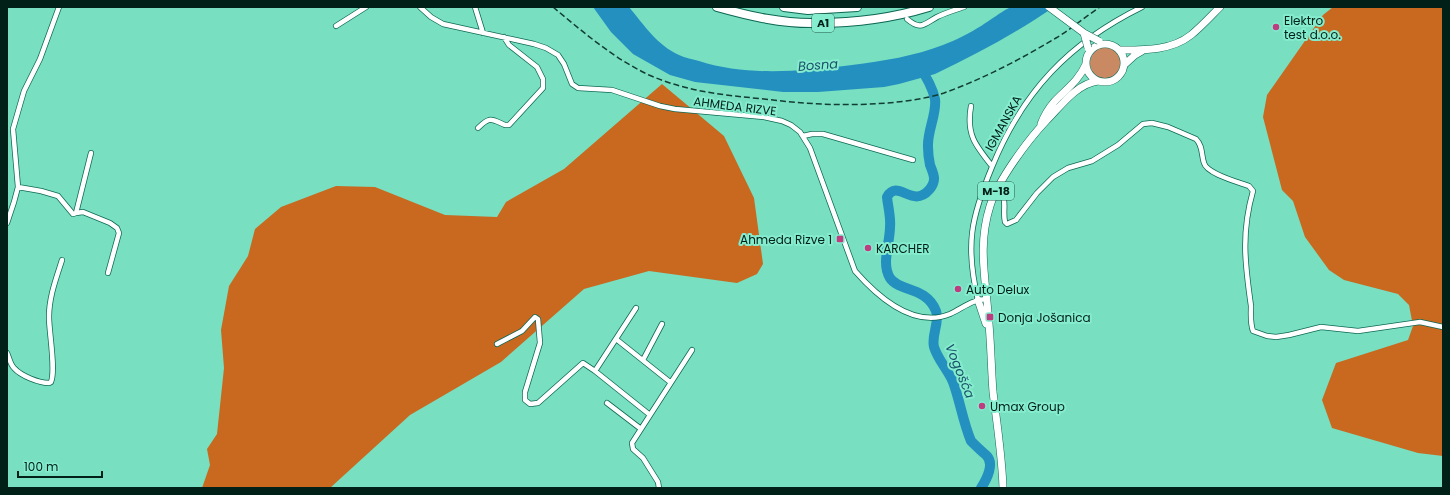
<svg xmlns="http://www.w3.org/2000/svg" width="1450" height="495" font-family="Poppins,sans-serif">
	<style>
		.green { fill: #c98a63 }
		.forest { fill: #c8691f }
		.water { fill: #2390bf }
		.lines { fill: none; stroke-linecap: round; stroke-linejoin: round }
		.river { stroke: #2390bf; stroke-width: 10 }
		.street-casing { stroke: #0d6854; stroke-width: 6 }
		.primary-casing { stroke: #0d6854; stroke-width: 8 }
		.highway-casing { stroke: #0d6854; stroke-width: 10 }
		.street { stroke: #fff; stroke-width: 4.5 }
		.primary { stroke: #fff; stroke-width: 7 }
		.highway { stroke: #fff; stroke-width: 8 }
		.rail { stroke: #123d32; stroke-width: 1.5; stroke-dasharray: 6 3; stroke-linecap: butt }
		.primary-bridge-casing { stroke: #0d6854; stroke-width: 8; stroke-linecap: butt }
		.primary-bridge { stroke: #fff; stroke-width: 7 }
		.poi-dot { fill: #c03c80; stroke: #85ecce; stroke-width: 1.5 }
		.labels { text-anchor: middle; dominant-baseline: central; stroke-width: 4; stroke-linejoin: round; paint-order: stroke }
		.shield { fill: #85ecce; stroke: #285d4f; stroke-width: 1 }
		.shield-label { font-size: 11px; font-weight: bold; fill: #002018 }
		.poi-label { font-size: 12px; fill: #002018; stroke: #85ecce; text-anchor: start }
		.street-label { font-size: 12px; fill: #002018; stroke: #85ecce }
		.water-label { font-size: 13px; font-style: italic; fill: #1b516a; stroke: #85ecce }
	</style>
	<rect width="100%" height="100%" fill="#78dfc1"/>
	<path class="green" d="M1090 63a16 16 0 1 1 32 0a16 16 0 1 1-32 0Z"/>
	<path class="forest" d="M1333,7H1443V456L1418,453L1332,428L1322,400L1336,363L1408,340L1413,326L1409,305L1398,294L1344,280L1329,270L1305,237L1293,201L1282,190L1263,117L1267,95L1323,15Z
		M662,84L724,136L754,198L763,264L757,274L737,283L649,271L584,289L501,362L410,415L330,488H202L210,465L207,449L217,434L224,368L221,330L229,286L248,256L255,229L281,207L336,186L375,187L445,215L497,217L506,202L564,169Z"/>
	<path class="water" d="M593,7H629C644,25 657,45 679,55C685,58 693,59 699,61C749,77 801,71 852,65C883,61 915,56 943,45C956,40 970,33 981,26C988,22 1006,8 1012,7C1023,5 1043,7 1054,7C1016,33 977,54 935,74L899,84L884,87L818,92H783L695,82L670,75L633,54L611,32Z"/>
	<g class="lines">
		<path class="river" d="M919,66C926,76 932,86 935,99C937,114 927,131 928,147C928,152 929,160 930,165C934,175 937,181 929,190C912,209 898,178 887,197C888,207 891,217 890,227C890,243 881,264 890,278C899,292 926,286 936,311C940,323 931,335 934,347C938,360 948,370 953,382C960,401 963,422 971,441C976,446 980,450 986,455C995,463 987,479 981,488"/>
		<defs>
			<path id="street" d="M420,7L431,17L443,24L534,44L546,48L558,55L564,64L572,84L578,88L612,90L660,106L675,109L764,117L782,121L791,125L800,132L810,148L855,271C877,296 913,329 950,314C963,308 973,299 987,299
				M475,7L483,33
				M907,19C921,31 924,24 937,17C945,13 955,10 964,7
				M336,26L366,7
				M971,106C966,134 975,145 992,166
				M478,128C490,116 491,119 505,125H509L543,88V79L537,67L509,45L504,37
				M803,136L812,134H823L913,160
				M18,187L41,191L58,196L73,214L76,213L91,153
				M997,189C1009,198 1002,209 1005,222L1007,224L1016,220L1037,193L1053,177L1068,168L1092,161L1118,145L1143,124L1152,123L1168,127L1196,139C1203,146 1201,154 1204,163C1207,174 1238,182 1249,186L1253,191C1241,233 1245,264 1251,306C1251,314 1250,323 1253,331L1267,336L1276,337L1289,335L1321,327L1358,331L1420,322L1443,327
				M76,213L83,212L110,223L117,228L119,233L108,273
				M7,223L14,202L18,187L13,129L24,91L40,59L59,7
				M978,300C965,245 971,218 992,167C1023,91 1069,43 1142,7
				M616,339L670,382
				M497,344L522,331L535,317L538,319L540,343L525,392V400L530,404L538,403L583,363L595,371L650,415
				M7,353C9,357 10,364 14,368C21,376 39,383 49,383L51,382C56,370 49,332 49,317C49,297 56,279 62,260
				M643,360L662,324
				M595,371L636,308
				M607,403L641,429
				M659,488L658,482L643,458L633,449L632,443L692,350"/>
			<path id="primary" d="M1086 63a19 19 0 1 1 38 0a19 19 0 1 1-38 0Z
				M1119,50C1143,50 1171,51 1191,35C1201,27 1211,16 1220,7
				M1124,65L1135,55L1142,51
				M1041,124C1044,116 1048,109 1054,102C1066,89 1078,82 1086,64
				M978,300L986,324
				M1003,488C1002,456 997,424 993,392C991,366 991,340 988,313C985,275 978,244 990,206C998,180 1028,140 1046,121C1061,106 1076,84 1098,81"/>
			<path id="highway" d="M717,7C749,16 783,24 817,23C855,23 893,18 929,7
				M784,7L808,10L857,7"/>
		</defs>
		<use href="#street" class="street-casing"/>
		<use href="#primary" class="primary-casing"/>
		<use href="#highway" class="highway-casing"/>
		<use href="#street" class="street"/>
		<use href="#primary" class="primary"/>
		<use href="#highway" class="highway"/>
		<path class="rail" d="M553,7C583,32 613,58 649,75C688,92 723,95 764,99C812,105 858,107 906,101C919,99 932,97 944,93C983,79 1021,59 1056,38C1071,29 1085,17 1100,7"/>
		<defs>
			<path id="primary-bridge" d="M1049,7L1084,33L1099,41
				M1084,33L1088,48"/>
		</defs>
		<use href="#primary-bridge" class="primary-bridge-casing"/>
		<use href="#primary-bridge" class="primary-bridge"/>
	</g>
	<g class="poi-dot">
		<circle cx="1276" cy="27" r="4"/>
		<rect x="836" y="235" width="8" height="8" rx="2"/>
		<circle cx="868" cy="248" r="4"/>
		<circle cx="958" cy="289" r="4"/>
		<rect x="986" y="313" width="8" height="8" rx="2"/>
		<circle cx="982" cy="406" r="4"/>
	</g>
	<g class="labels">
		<g class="shield">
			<rect x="812" y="14" width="22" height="18" rx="3"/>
			<rect x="978" y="182" width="36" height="18" rx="3"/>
		</g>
		<g class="shield-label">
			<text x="823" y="23">A1</text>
			<text x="996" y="191">M-18</text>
		</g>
		<g class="poi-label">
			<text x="1284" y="20">Elektro<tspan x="1284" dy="14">test d.o.o.</tspan></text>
			<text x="832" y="239" text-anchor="end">Ahmeda Rizve 1</text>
			<text x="876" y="248">KARCHER</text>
			<text x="966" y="289">Auto Delux</text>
			<text x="998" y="317">Donja Jošanica</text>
			<text x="990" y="406">Umax Group</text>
		</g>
		<g class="street-label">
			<text transform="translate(735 106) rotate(7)">AHMEDA RIZVE</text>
			<text transform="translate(1003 123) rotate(-61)">IGMANSKA</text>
		</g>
		<g class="water-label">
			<text transform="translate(818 65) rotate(-4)">Bosna</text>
			<text transform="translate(960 371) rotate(68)">Vogošća</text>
		</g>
	</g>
	<rect width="1450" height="495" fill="none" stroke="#002018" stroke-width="16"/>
	<path d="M18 471v6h84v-6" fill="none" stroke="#002018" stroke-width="2"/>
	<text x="24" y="471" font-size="12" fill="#002018" stroke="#85ecce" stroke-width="3" paint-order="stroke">100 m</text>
</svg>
